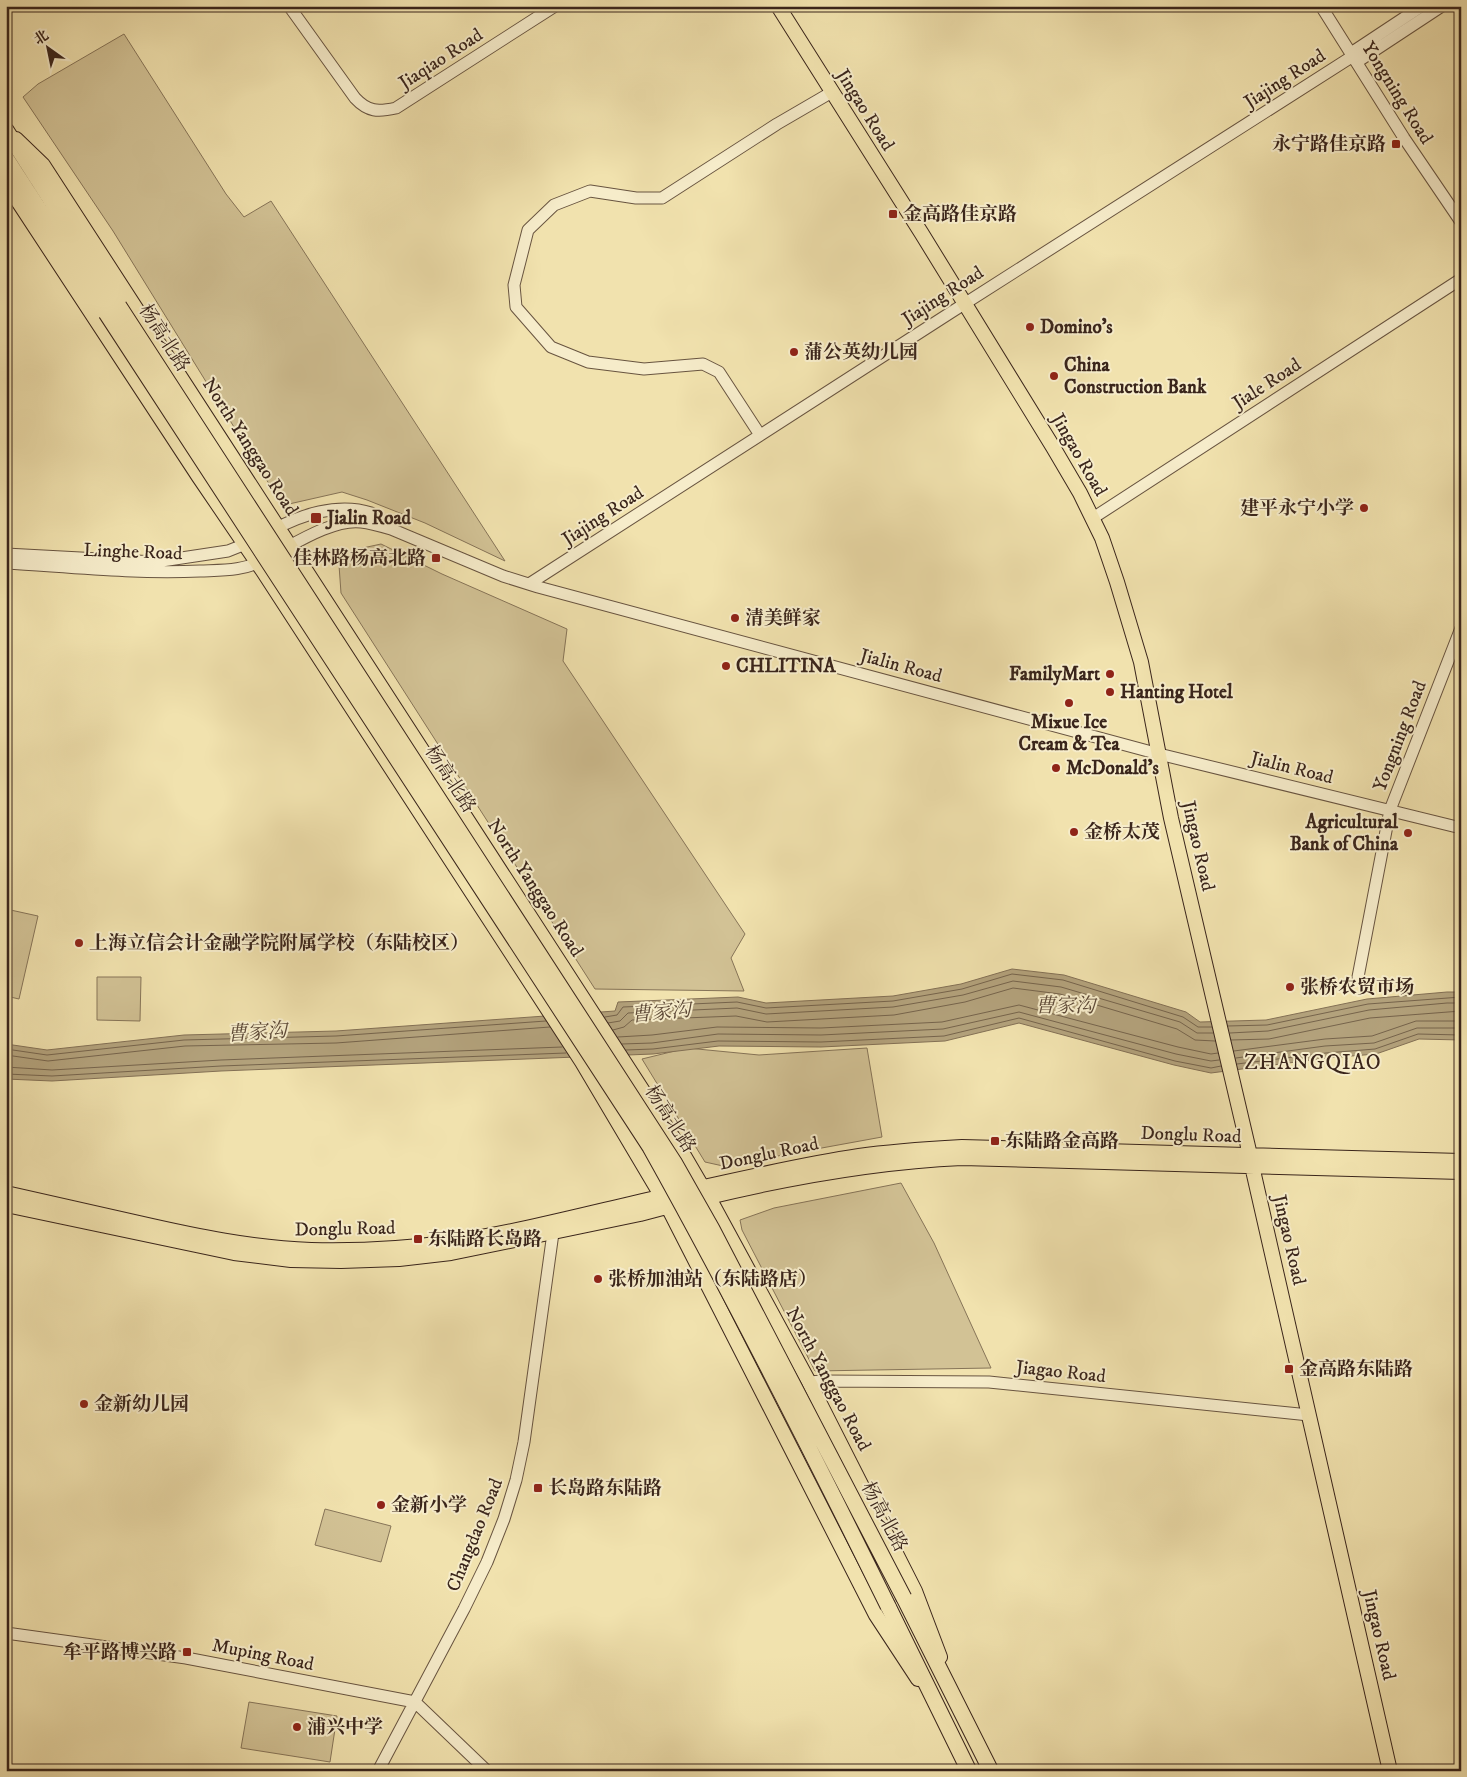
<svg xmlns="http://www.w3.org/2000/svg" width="1467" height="1777" font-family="'IM FELL DW Pica','Noto Serif SC',serif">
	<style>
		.green { fill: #d2c295; stroke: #867458 }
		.water { fill: #b3a27c; stroke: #837055 }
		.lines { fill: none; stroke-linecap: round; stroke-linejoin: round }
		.shore { stroke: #76644c; stroke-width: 1 }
		.minor-casing { stroke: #685440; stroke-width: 13 }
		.major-casing { stroke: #3a251b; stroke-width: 16 }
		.highway-casing { stroke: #3a251b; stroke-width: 17 }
		.minor { stroke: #f6ecca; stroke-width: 11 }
		.major { stroke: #f1e2ae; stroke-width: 14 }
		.highway { stroke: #f1e2ae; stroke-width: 15 }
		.highway-bridge-casing { stroke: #3a251b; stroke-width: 17; stroke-linecap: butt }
		.highway-bridge { stroke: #f1e2ae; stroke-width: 15 }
		.poi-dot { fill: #8f2418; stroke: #f6ecca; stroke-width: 2 }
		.labels { text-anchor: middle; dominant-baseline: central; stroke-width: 4; stroke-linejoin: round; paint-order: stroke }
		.street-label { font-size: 19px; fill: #3a251b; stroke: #f6ecca }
		.poi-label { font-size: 19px; font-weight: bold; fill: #3a251b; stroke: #f6ecca; text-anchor: start }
		.water-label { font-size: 20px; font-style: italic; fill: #5e4a38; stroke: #f6ecca }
		.quarter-label { font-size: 21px; letter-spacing: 1px; fill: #3a251b; stroke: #f6ecca }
	</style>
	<rect width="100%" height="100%" fill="#f1e2ae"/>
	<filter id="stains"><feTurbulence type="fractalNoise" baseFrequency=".004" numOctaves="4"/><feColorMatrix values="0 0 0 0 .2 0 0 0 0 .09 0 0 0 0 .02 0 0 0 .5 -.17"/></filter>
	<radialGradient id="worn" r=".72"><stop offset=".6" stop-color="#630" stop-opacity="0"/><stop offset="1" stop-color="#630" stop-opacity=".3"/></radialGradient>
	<path class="green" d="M124,34L226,194L244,217L271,201L505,561L425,523L367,500L342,492L289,504L271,487L113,231L23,97L38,84Z
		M381,544L442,574L567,629L563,661L745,934L731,958L744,991L595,989L341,593L339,565L358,549Z
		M6,909L38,916L19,999L6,996Z
		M97,977H141L140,1021L97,1020Z
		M687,1048L759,1055L867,1048L882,1137L723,1166L705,1162L642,1059Z
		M901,1183L934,1243L991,1368L815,1371L742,1230L740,1220L774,1208Z
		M325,1509L391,1526L381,1562L315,1545Z
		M249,1702L337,1716L330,1762L241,1748Z"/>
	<path class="water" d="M1012,969L1064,975L1186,1012L1200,1022L1266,1020L1367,999L1447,992H1461V1040L1419,1039L1376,1054L1327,1058L1211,1073L1174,1065L1019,1023L945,1041L821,1047L719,1046L653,1054L221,1071L52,1081L6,1079V1044L47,1050L184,1035L336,1031L615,1011L618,1002L738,997L766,1003L893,996L961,984Z"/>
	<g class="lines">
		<path class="shore" d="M605,1017L617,1015L623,1007L737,1002L766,1008L893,1001L962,989L1012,974L1063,980L1183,1017L1198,1027H1212
			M608,1023L620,1021L628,1013L737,1008L766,1014L893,1007L963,995L1013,981L1061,987L1180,1022L1197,1033H1213
			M1228,1026L1267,1025L1368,1004L1461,997
			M613,1030L624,1027L632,1020L736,1016L767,1022L894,1015L965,1002L1013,988L1060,994L1177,1029L1195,1040L1215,1041
			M1230,1033L1268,1031L1369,1010L1447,1003H1461
			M618,1037L652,1035L717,1027L821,1028L942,1022L1019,1005L1178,1047L1211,1054L1218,1053
			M1231,1040L1269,1039L1370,1018L1461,1011
			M622,1044L652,1043L718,1034L821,1035L943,1029L1019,1012L1176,1054L1211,1061L1219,1060
			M6,1049L47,1055L184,1040L336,1036L546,1021
			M626,1050L653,1049L718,1041L821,1042L944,1036L1019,1018L1175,1061L1211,1068L1221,1066
			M1234,1051L1325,1039L1372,1036L1416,1021H1461
			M6,1055L48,1061L185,1046L336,1043L550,1027
			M1236,1058L1325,1046L1374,1043L1417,1028H1461
			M1237,1064L1326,1053L1375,1049L1418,1034L1461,1035
			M6,1067L52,1070L221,1060L562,1047
			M6,1074L52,1076L221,1066L566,1053"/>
		<defs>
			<path id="minor" d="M289,6L355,98C368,112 378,112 396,108L555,6
				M1321,6L1404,138L1461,222
				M1351,53L1422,6
				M1357,62L1442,6
				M760,435L719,372L703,364L644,369L588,362L551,347L516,307L514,285L528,230L554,205L590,191L636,198H662L777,124L832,92
				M1093,518L1461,279
				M271,531C300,515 338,502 371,513C376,515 382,521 386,525
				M284,549C304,538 337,519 361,522C371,523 381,526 391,529L503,576L538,587L1159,754L1461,828
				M6,554L155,562L228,551L253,541
				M6,563C71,567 135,574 200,571C220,570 245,571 263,560
				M529,584L950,313L1353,56
				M1358,977L1390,810L1461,628
				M809,1382L823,1381L989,1382L1309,1415
				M6,1633L186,1658L415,1702L487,1771
				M378,1771L464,1609L487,1562L504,1519L516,1480L524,1442L553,1233"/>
			<path id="major" d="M778,6L922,234L1053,447L1080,493L1102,538L1117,582L1141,662L1171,818L1250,1155
				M16,139L43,165L676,1142L714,1207L809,1382L915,1591L940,1657
				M6,180L8,186L199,477L263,571L582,1062L668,1207L876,1615L918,1679
				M1252,1166L1390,1771
				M695,1189C750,1177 804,1164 859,1156C893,1151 927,1149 962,1147L1461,1161
				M6,1193C51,1203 95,1213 139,1223C196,1236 253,1248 311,1250C358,1251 405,1249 451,1242C524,1231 597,1211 669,1195
				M700,1199C786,1178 873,1162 962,1158L1461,1172
				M6,1205L234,1253L291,1260L341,1261L399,1259L451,1253L640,1214L674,1205"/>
			<path id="highway" d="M6,130L119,306
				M6,158L106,313
				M904,1598L991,1771
				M888,1606L969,1771"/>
		</defs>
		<use href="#minor" class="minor-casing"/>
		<use href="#major" class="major-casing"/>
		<use href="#highway" class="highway-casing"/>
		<use href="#minor" class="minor"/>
		<use href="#major" class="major"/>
		<use href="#highway" class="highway"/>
		<defs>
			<path id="highway-bridge" d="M119,306L674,1162L712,1229L904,1598
				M106,313L650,1147C734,1297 812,1452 888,1606"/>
		</defs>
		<use href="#highway-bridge" class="highway-bridge-casing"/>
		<use href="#highway-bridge" class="highway-bridge"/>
	</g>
	<g class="poi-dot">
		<rect x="1391" y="139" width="10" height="10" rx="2.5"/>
		<rect x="888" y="209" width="10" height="10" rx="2.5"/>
		<circle cx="1030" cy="327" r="5"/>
		<circle cx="794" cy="352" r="5"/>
		<circle cx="1054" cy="376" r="5"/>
		<circle cx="1364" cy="508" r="5"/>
		<rect x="310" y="512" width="12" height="12" rx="2.5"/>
		<rect x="431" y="553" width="10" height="10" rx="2.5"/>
		<circle cx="735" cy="618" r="5"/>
		<circle cx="726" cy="666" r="5"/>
		<circle cx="1110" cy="674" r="5"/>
		<circle cx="1110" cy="692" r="5"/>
		<circle cx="1069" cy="703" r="5"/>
		<circle cx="1056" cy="768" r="5"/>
		<circle cx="1074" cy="832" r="5"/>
		<circle cx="1408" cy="833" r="5"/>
		<circle cx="79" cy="943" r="5"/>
		<circle cx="1290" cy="987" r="5"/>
		<rect x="990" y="1136" width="10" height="10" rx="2.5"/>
		<rect x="413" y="1234" width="10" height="10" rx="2.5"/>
		<circle cx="598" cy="1279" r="5"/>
		<rect x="1284" y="1364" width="10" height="10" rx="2.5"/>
		<circle cx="84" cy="1404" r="5"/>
		<rect x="533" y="1483" width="10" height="10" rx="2.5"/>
		<circle cx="381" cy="1505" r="5"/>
		<rect x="182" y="1647" width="10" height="10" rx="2.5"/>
		<circle cx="297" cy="1727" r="5"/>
	</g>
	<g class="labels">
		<g class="street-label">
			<text transform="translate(441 59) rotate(-33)">Jiaqiao Road</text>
			<text transform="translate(1285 79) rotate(-33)">Jiajing Road</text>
			<text transform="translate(1397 93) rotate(58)">Yongning Road</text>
			<text transform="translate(865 110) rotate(58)">Jingao Road</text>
			<text transform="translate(943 296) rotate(-33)">Jiajing Road</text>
			<text transform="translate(164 338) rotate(57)">杨高北路</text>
			<text transform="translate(1267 384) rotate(-33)">Jiale Road</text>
			<text transform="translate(250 447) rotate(57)">North Yanggao Road</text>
			<text transform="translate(1079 455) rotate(60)">Jingao Road</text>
			<text transform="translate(603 516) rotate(-33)">Jiajing Road</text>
			<text transform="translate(133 552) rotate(2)">Linghe Road</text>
			<text transform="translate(901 666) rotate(15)">Jialin Road</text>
			<text transform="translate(1400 736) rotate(-69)">Yongning Road</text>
			<text transform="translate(1292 768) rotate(14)">Jialin Road</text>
			<text transform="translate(450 779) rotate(57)">杨高北路</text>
			<text transform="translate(1198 846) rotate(77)">Jingao Road</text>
			<text transform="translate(535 888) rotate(57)">North Yanggao Road</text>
			<text transform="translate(670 1119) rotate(57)">杨高北路</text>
			<text transform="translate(1191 1135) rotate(2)">Donglu Road</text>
			<text transform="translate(769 1154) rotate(-12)">Donglu Road</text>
			<text transform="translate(345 1229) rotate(-1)">Donglu Road</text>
			<text transform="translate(1289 1240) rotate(77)">Jingao Road</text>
			<text transform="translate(1061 1372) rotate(6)">Jiagao Road</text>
			<text transform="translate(828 1379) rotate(62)">North Yanggao Road</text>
			<text transform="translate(884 1517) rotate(62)">杨高北路</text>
			<text transform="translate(475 1535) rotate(-68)">Changdao Road</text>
			<text transform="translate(1379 1635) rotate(77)">Jingao Road</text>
			<text transform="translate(263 1655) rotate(11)">Muping Road</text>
		</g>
		<g class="poi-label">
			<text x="1386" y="144" text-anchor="end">永宁路佳京路</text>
			<text x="903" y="214">金高路佳京路</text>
			<text x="1040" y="327">Domino's</text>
			<text x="804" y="352">蒲公英幼儿园</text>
			<text x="1064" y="365">China<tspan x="1064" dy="22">Construction Bank</tspan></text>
			<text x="1354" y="508" text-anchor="end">建平永宁小学</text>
			<text x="327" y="518">Jialin Road</text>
			<text x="426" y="558" text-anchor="end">佳林路杨高北路</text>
			<text x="745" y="618">清美鲜家</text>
			<text x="736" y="666">CHLITINA</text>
			<text x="1100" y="674" text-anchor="end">FamilyMart</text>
			<text x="1120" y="692">Hanting Hotel</text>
			<text x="1069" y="722" text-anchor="middle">Mixue Ice<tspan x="1069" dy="22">Cream &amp; Tea</tspan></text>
			<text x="1066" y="768">McDonald's</text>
			<text x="1398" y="822" text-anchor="end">Agricultural<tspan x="1398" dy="22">Bank of China</tspan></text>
			<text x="1084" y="832">金桥太茂</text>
			<text x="89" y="943">上海立信会计金融学院附属学校（东陆校区）</text>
			<text x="1300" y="987">张桥农贸市场</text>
			<text x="1005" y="1141">东陆路金高路</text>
			<text x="428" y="1239">东陆路长岛路</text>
			<text x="608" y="1279">张桥加油站（东陆路店）</text>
			<text x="1299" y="1369">金高路东陆路</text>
			<text x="94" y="1404">金新幼儿园</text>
			<text x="548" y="1488">长岛路东陆路</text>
			<text x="391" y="1505">金新小学</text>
			<text x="177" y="1652" text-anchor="end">牟平路博兴路</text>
			<text x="307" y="1727">浦兴中学</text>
		</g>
		<g class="water-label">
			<text x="1065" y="1006">曹家沟</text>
			<text transform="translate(661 1013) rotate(-6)">曹家沟</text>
			<text transform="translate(257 1033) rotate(-4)">曹家沟</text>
		</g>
		<g class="quarter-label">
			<text x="1313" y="1063">ZHANGQIAO</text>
		</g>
	</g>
	<rect width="1467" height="1777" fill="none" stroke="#f1e2ae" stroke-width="25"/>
	<rect x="8" y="8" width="1452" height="1762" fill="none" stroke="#3a251b" stroke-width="2.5"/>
	<rect x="12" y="12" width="1442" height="1752" fill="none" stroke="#3a251b"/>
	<g transform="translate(48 48) rotate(327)" stroke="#f6ecca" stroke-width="4" paint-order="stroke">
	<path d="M0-4L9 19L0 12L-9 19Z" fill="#3a251b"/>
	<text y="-8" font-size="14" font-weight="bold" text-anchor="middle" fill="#3a251b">北</text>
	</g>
	<rect width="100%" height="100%" filter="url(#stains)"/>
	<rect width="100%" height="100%" fill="url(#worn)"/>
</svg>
